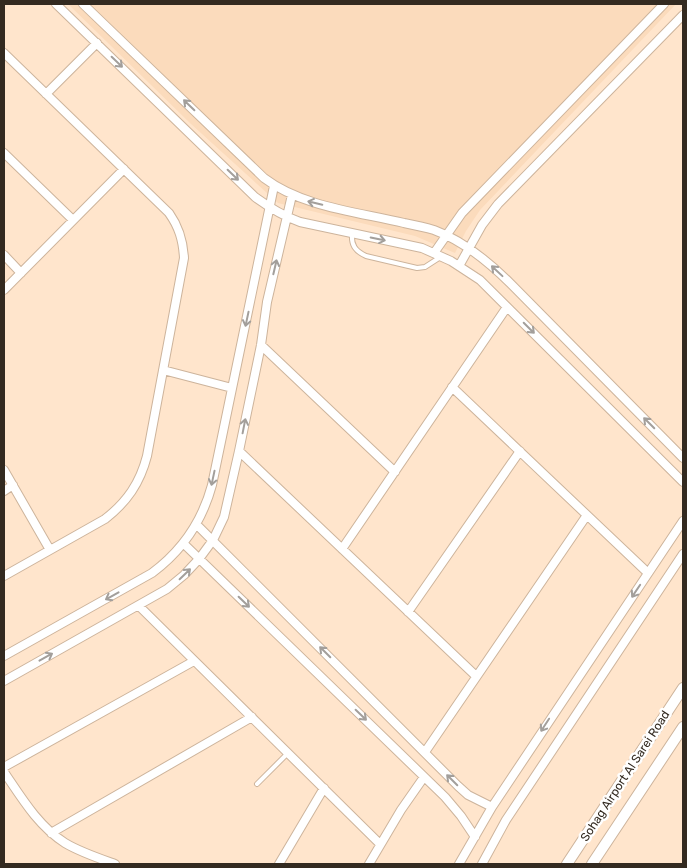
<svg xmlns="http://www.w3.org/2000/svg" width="687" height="868" font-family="Rubik,sans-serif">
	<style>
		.built { fill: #fbdbbc }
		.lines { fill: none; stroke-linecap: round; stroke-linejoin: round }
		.service-casing { stroke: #cdb49c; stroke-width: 6 }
		.minor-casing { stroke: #cdb49c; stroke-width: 10 }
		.tertiary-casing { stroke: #cdb49c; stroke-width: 12 }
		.service { stroke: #fff; stroke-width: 4 }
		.minor { stroke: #fff; stroke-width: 8 }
		.tertiary { stroke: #fff; stroke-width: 10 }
		.oneway { stroke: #a39f9b }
		.labels { text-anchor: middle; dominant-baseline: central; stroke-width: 5; stroke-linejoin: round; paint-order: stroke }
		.street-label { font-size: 12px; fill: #332a20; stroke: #fff }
	</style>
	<rect width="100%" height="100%" fill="#ffe5cc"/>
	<path class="built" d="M68,4H676L480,210L466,231L455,253L415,236L278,203L191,124Z"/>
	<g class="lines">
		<defs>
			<path id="service" d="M352,233C351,245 355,251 366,256L417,268L425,267L442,256
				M257,784L288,753"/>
			<path id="minor" d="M56,4L255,197C270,208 283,216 300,222L422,248L451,261L480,280L683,482
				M83,4L264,178C302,207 358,212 404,223C414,225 424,227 434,230C464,241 489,262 511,284L683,458
				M4,53L169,213C179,227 183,240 184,258L147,456C140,483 127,502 105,519L4,576
				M46,94L97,43
				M4,153L73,220
				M434,253L462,213L664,4
				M4,255L21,273
				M459,266L482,225L498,204L683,15
				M4,290L124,169
				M261,345L395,472
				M163,370L232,388
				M452,387L648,573
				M239,451L476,676
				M4,470L50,550
				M4,491L13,485
				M197,525L458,786L468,795L492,807
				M184,544L445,797L461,816L475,837
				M342,549L507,307
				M139,606L380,844
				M408,612L520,451
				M4,656L152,573C183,550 202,522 212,485L274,186
				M4,681L167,589L184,575L199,559L213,540L224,517L239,451L261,345L267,302L292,195
				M425,752L587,515
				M4,767L194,661
				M4,772C21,797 38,826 65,843C80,852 98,858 115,864
				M51,833L252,717
				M279,864L324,788
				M369,864L401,810L424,777
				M459,864L492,807L512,777L683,521
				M482,864L506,820L683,554"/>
			<path id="tertiary" d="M567,864L683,688
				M592,864L683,727"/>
		</defs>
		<use href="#service" class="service-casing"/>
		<use href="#minor" class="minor-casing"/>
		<use href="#tertiary" class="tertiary-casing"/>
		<use href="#service" class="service"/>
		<use href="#minor" class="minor"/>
		<use href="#tertiary" class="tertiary"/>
	</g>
	<defs><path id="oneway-shaft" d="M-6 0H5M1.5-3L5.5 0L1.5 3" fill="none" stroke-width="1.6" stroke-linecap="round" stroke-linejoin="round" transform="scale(1.25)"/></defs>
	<g class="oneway">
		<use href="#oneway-shaft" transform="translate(117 62) rotate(44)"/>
		<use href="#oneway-shaft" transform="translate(189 105) rotate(-136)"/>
		<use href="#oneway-shaft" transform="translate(233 175) rotate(44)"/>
		<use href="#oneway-shaft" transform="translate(315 203) rotate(-167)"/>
		<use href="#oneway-shaft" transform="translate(378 239) rotate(12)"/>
		<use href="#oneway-shaft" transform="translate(275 267) rotate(-77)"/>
		<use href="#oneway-shaft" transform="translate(497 271) rotate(-137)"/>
		<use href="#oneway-shaft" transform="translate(247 319) rotate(102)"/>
		<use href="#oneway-shaft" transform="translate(529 328) rotate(45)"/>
		<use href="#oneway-shaft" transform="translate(649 423) rotate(-135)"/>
		<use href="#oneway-shaft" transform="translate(244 426) rotate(-79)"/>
		<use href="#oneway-shaft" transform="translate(213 478) rotate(102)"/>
		<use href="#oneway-shaft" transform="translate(185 574) rotate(-44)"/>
		<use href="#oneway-shaft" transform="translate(636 591) rotate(124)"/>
		<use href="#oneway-shaft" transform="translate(112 596) rotate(151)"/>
		<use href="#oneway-shaft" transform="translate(244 602) rotate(44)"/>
		<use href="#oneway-shaft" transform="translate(325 652) rotate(-135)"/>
		<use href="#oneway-shaft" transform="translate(46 657) rotate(-29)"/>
		<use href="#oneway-shaft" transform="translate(361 715) rotate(44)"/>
		<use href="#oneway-shaft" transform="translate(545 725) rotate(123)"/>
		<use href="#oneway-shaft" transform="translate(452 780) rotate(-135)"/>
	</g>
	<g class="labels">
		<g class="street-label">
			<text transform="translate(625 776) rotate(-57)">Sohag Airport Al Sarei Road</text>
		</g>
	</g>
	<rect width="687" height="868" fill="none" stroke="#332a20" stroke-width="10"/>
</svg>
